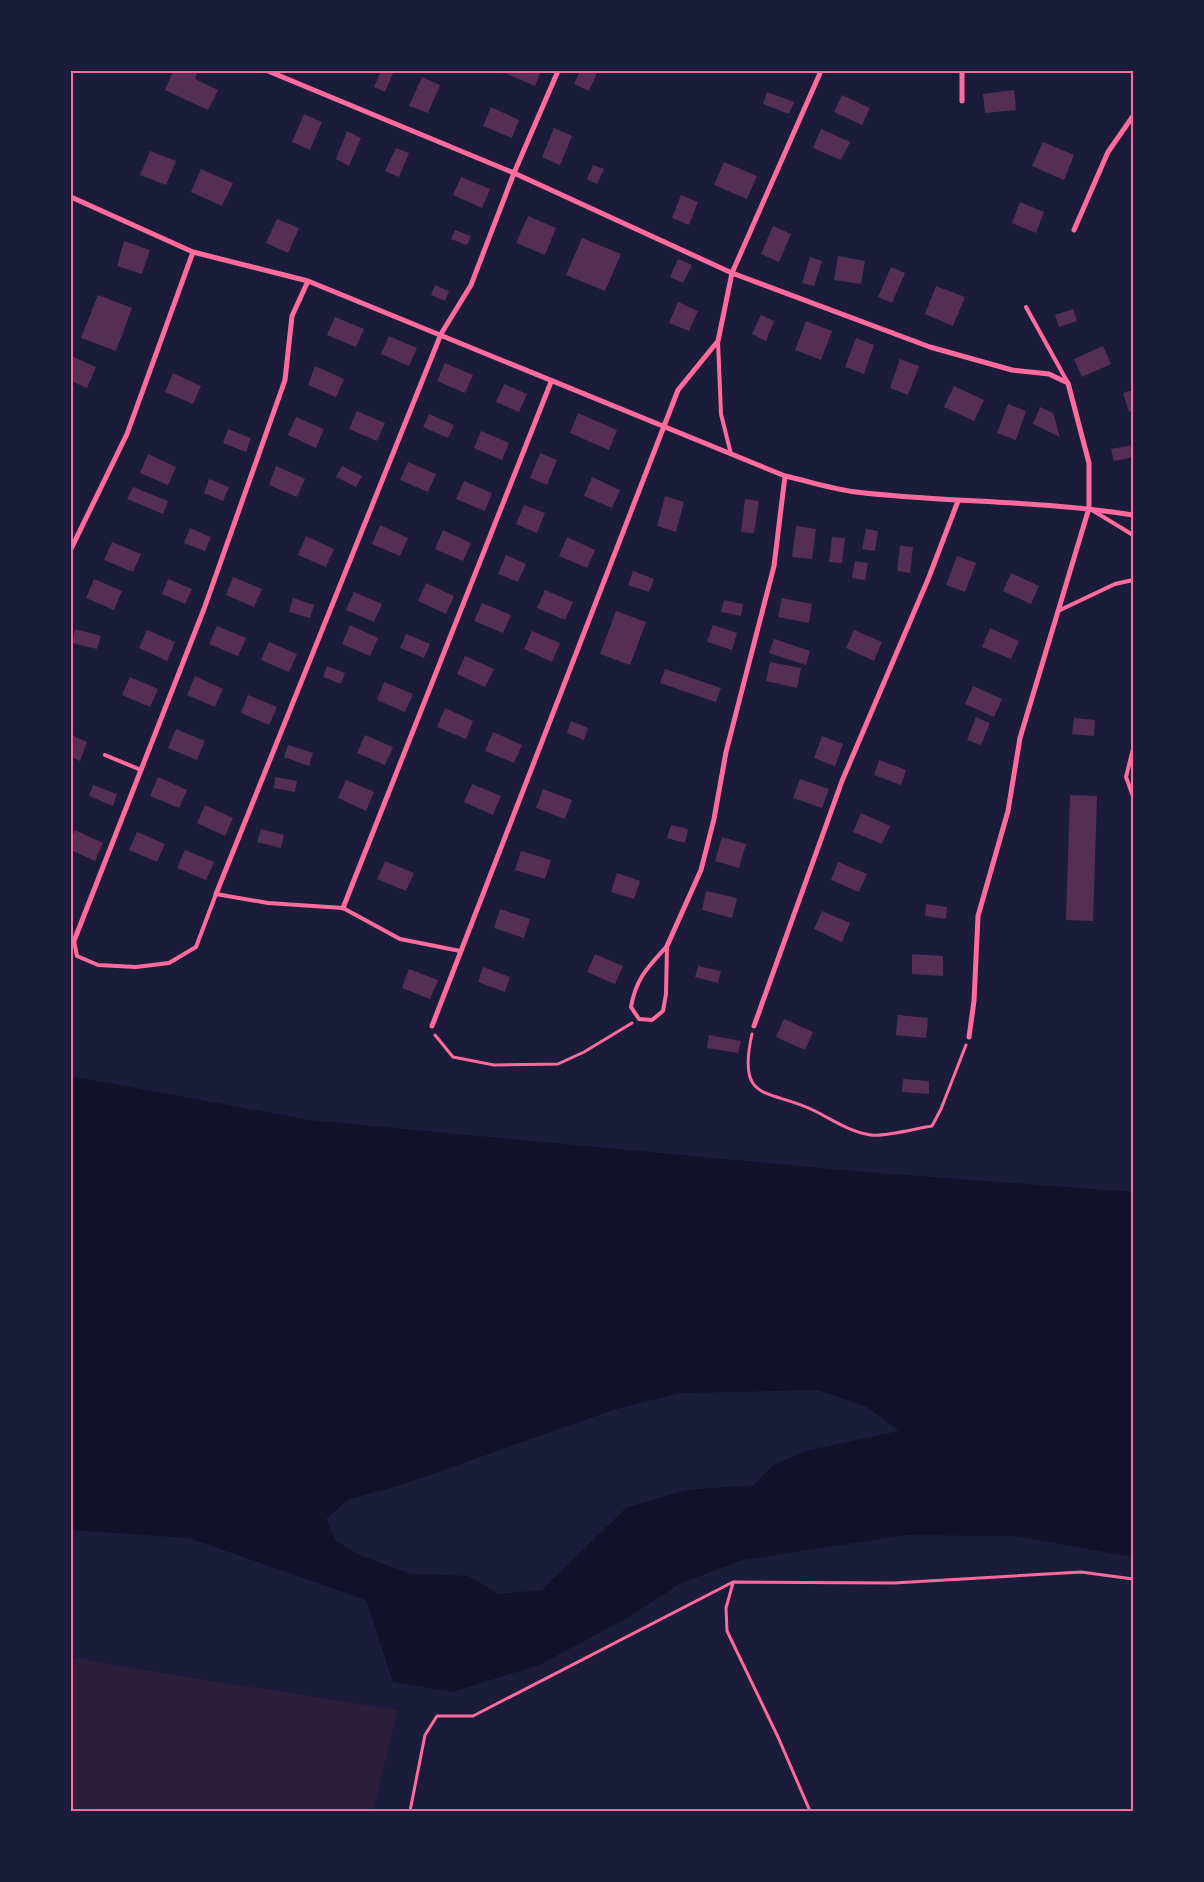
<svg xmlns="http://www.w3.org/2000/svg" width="1204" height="1882" font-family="'Crimson Pro',serif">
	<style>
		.green { fill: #2a1e3b }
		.water { fill: #12122b; fill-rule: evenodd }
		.building { fill: #542f53 }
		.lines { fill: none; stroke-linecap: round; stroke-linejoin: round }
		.path { stroke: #ff6b9d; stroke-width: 3 }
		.service { stroke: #ff6b9d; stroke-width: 4 }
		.minor { stroke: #ff6b9d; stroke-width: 5 }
		.neatline { fill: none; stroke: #ff6b9d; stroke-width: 2 }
	</style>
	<rect width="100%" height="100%" fill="#1b1b3a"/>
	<path class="green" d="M71,1656L112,1665L398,1710L373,1811H71Z"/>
	<path class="water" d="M71,1076L309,1120L852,1171L1133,1192V1557L1014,1536L905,1535L743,1560L681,1583L627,1618L539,1665L452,1692L393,1682L366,1600L189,1538L71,1530ZM818,1390L867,1407L899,1431L805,1451L772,1466L754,1485L686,1490L626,1508L542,1590L499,1594L468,1576L411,1574L359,1555L335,1540L326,1519L349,1499L398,1486L613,1410L680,1393Z"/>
	<path class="building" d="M173,71H192L197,74L195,79L218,90L208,110L165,90Z
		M381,71H394L385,92L374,87Z
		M508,71H541L535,86L507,74Z
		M580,71H598L589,91L574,84Z
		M422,77L440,85L428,113L409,106Z
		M1014,90L1016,110L985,113L983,94Z
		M767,92L794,102L789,114L763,104Z
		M842,95L870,108L862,125L834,112Z
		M491,107L519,120L512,138L483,126Z
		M304,114L322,122L310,150L292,142Z
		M554,128L572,136L560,165L542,157Z
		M821,129L850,142L841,160L813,148Z
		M347,131L361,138L349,166L336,159Z
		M1043,142L1074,155L1064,180L1032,166Z
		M396,148L409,153L399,177L385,171Z
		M150,151L176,161L166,185L140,175Z
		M724,162L757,176L747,199L714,185Z
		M593,165L604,169L597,184L587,179Z
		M201,169L233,183L222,206L191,192Z
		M461,177L490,189L482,208L453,195Z
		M681,195L698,202L689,225L672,218Z
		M1020,202L1044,212L1036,233L1012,223Z
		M528,216L556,228L545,255L516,243Z
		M277,219L299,228L288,253L266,243Z
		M773,226L791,234L779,262L761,254Z
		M455,230L471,236L467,245L451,239Z
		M582,238L621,254L605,291L566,275Z
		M124,241L150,250L142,274L117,266Z
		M838,256L865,261L861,284L834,280Z
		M810,257L822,261L814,286L802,283Z
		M678,259L692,265L683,283L670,277Z
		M891,267L905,273L892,303L878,297Z
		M435,285L449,291L445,301L431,295Z
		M936,286L965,297L953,326L925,314Z
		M98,295L132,308L116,351L81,338Z
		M678,302L698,311L689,331L669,323Z
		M1073,309L1077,321L1059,327L1055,315Z
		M761,315L774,321L766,341L752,334Z
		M335,317L364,329L356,347L327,335Z
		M806,321L832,331L821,360L795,350Z
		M389,336L417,348L409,366L381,354Z
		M856,338L874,345L864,374L845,367Z
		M1103,346L1111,364L1082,377L1074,359Z
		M71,356L96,367L87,388L71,381Z
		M900,359L919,366L908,395L890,388Z
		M445,363L473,375L465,393L437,381Z
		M315,366L344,379L336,397L308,385Z
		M173,373L201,386L193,404L165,392Z
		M504,384L527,394L519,412L496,402Z
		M954,386L984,400L974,421L944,407Z
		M1133,390V411L1129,412L1123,393Z
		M1008,404L1026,411L1016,440L997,433Z
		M1040,407L1053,413L1060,437L1033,424Z
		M357,411L385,423L377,441L349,429Z
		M578,413L617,430L609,450L570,433Z
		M429,414L454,425L448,438L423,427Z
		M296,417L324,429L316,448L288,435Z
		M228,429L251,438L246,452L223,443Z
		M481,431L509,443L502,460L474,448Z
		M1133,445V457L1114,461L1111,449Z
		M540,453L557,460L547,485L530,478Z
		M148,454L176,467L168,485L140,473Z
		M408,462L436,474L428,492L400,480Z
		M276,466L305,479L297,497L269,485Z
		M342,466L362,476L356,487L336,477Z
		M592,477L620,490L612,508L584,496Z
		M209,479L229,487L223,501L204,493Z
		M464,481L492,493L485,511L456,499Z
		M133,487L168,501L163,514L127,499Z
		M665,496L684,502L676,532L657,526Z
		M745,499L759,501L754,533L741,532Z
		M524,505L545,513L537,533L516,524Z
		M380,525L408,538L400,556L372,544Z
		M796,526L816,529L812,559L792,557Z
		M190,528L211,537L205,551L184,543Z
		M866,529L878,531L875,551L862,549Z
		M443,530L471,543L463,561L435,549Z
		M306,536L334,549L326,567L298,555Z
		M567,537L595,550L587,568L559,556Z
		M832,537L845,538L842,563L829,562Z
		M112,542L141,554L133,572L104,560Z
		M900,546L913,547L910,573L897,571Z
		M506,555L526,564L518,582L498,574Z
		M957,556L976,563L965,592L946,585Z
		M855,561L868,563L865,580L852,578Z
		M633,571L654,579L649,592L628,585Z
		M1011,573L1039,586L1031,604L1003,591Z
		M233,577L262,589L254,607L226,595Z
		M94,579L122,591L114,610L86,598Z
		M168,579L192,589L185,604L162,594Z
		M426,583L454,596L446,614L418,601Z
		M545,590L573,602L565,620L537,608Z
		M354,592L382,604L374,622L346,610Z
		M293,598L314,605L310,618L289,612Z
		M782,598L812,604L809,623L778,617Z
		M724,600L743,604L741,616L721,612Z
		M482,603L511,615L503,633L474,621Z
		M616,611L646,622L630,665L600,654Z
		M350,625L378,638L370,656L342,644Z
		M713,625L737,633L732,650L707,642Z
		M217,626L246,638L238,656L209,644Z
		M990,628L1019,641L1011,659L982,647Z
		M75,629L101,636L97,649L72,643Z
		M147,630L175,642L167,661L139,648Z
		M854,630L882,642L874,661L846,648Z
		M532,631L560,643L552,662L524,649Z
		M406,634L430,644L424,658L400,648Z
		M774,639L810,651L806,665L769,653Z
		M269,642L297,654L289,672L261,660Z
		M465,656L494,669L485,687L457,674Z
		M770,662L801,668L797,688L766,681Z
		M327,666L345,673L341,684L323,677Z
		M665,669L721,688L716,702L660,683Z
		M195,676L223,689L215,707L187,695Z
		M130,677L158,689L150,707L122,695Z
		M384,682L413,694L405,712L377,700Z
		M973,686L1002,699L994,717L965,704Z
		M248,695L277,707L269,725L241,713Z
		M445,708L473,721L466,739L437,727Z
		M976,717L990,723L981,745L967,740Z
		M1074,718L1095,720L1094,736L1072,734Z
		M571,721L588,728L584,740L567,733Z
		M176,729L205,741L197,760L168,748Z
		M493,732L522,745L514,763L485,751Z
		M71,735L87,742L80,761L71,757Z
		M365,735L393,747L385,765L357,753Z
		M822,736L843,744L835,766L814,758Z
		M288,745L313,753L309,766L284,757Z
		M879,760L906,770L901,785L874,775Z
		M158,777L187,790L179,808L150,796Z
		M275,777L297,781L295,792L274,788Z
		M800,779L829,789L822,808L793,798Z
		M346,780L374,792L366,811L338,798Z
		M472,784L501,796L493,815L464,802Z
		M93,785L117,794L113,806L89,796Z
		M543,789L572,800L565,819L536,808Z
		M1070,795L1097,796L1093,921L1066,920Z
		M205,805L233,818L225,836L197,823Z
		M861,813L890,826L882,844L853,832Z
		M671,825L688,829L685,843L667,838Z
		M261,829L284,835L281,848L257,842Z
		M75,830L103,843L95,861L71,850V839Z
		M137,832L165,844L157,862L129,850Z
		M722,837L746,844L739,868L715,861Z
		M185,850L214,862L206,880L177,868Z
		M521,851L551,860L545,879L515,870Z
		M385,861L414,873L406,891L377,879Z
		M838,862L867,874L859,892L831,880Z
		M617,873L640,881L634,899L611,892Z
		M706,891L737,898L732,918L702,910Z
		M926,904L947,907L946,919L925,916Z
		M500,909L530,919L524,938L494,928Z
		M822,911L850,923L842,942L814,929Z
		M595,954L623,966L615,984L587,972Z
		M912,954L943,956V976L912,974Z
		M698,966L721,971L718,983L695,977Z
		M483,967L510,977L505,992L478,982Z
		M409,969L438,980L430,999L402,988Z
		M898,1015L928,1018L926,1038L896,1035Z
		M784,1019L813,1032L805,1050L776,1037Z
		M709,1035L741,1041L738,1053L707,1048Z
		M903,1079L929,1081V1094L902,1092Z"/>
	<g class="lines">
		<path class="path" d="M752,1034C736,1105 770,1088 815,1111C833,1120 850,1132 871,1135C884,1137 918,1128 932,1126L941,1109L966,1045
			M435,1035L453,1057L494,1065L558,1064L584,1052L632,1023
			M733,1583L726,1608L727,1631L778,1737L810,1811
			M410,1811L425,1735L437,1716H473L733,1582L894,1583L1081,1572L1133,1579"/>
		<path class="service" d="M1026,307L1068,383
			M718,341L721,414L731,454
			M1092,510L1133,535
			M1058,611L1115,584L1133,580
			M1133,749L1126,777L1133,796
			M105,755L141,770
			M71,940L74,941L77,956L98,965L136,967L169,963L196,947L216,894L268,903L343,908L400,939L460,951
			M667,946L666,994L663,1011L652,1020L639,1019L631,1007C636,978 648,967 667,946Z"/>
		<path class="minor" d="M268,71L514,173L732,273L930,347L1012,370L1049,374L1068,383L1089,463V508L1020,738L1008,811L978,916L974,1001L969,1037
			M962,71V101
			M71,197L193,252L308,281L785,476C808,481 832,489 856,492C948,503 1041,500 1133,515
			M1074,230L1108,152L1133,116
			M71,549L127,434L193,252
			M216,894L441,334L471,285L514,173L558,71
			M343,908L551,382
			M74,941L204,609L285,380L292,316L308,281
			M667,946L701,870L714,819L726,752L774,566L785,476
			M432,1026L678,390L718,341L732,273L821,71
			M754,1026L842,781L929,577L958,501"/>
	</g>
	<rect width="1204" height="1882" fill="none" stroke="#1b1b3a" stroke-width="145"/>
	<rect x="72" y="72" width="1060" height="1738" class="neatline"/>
</svg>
